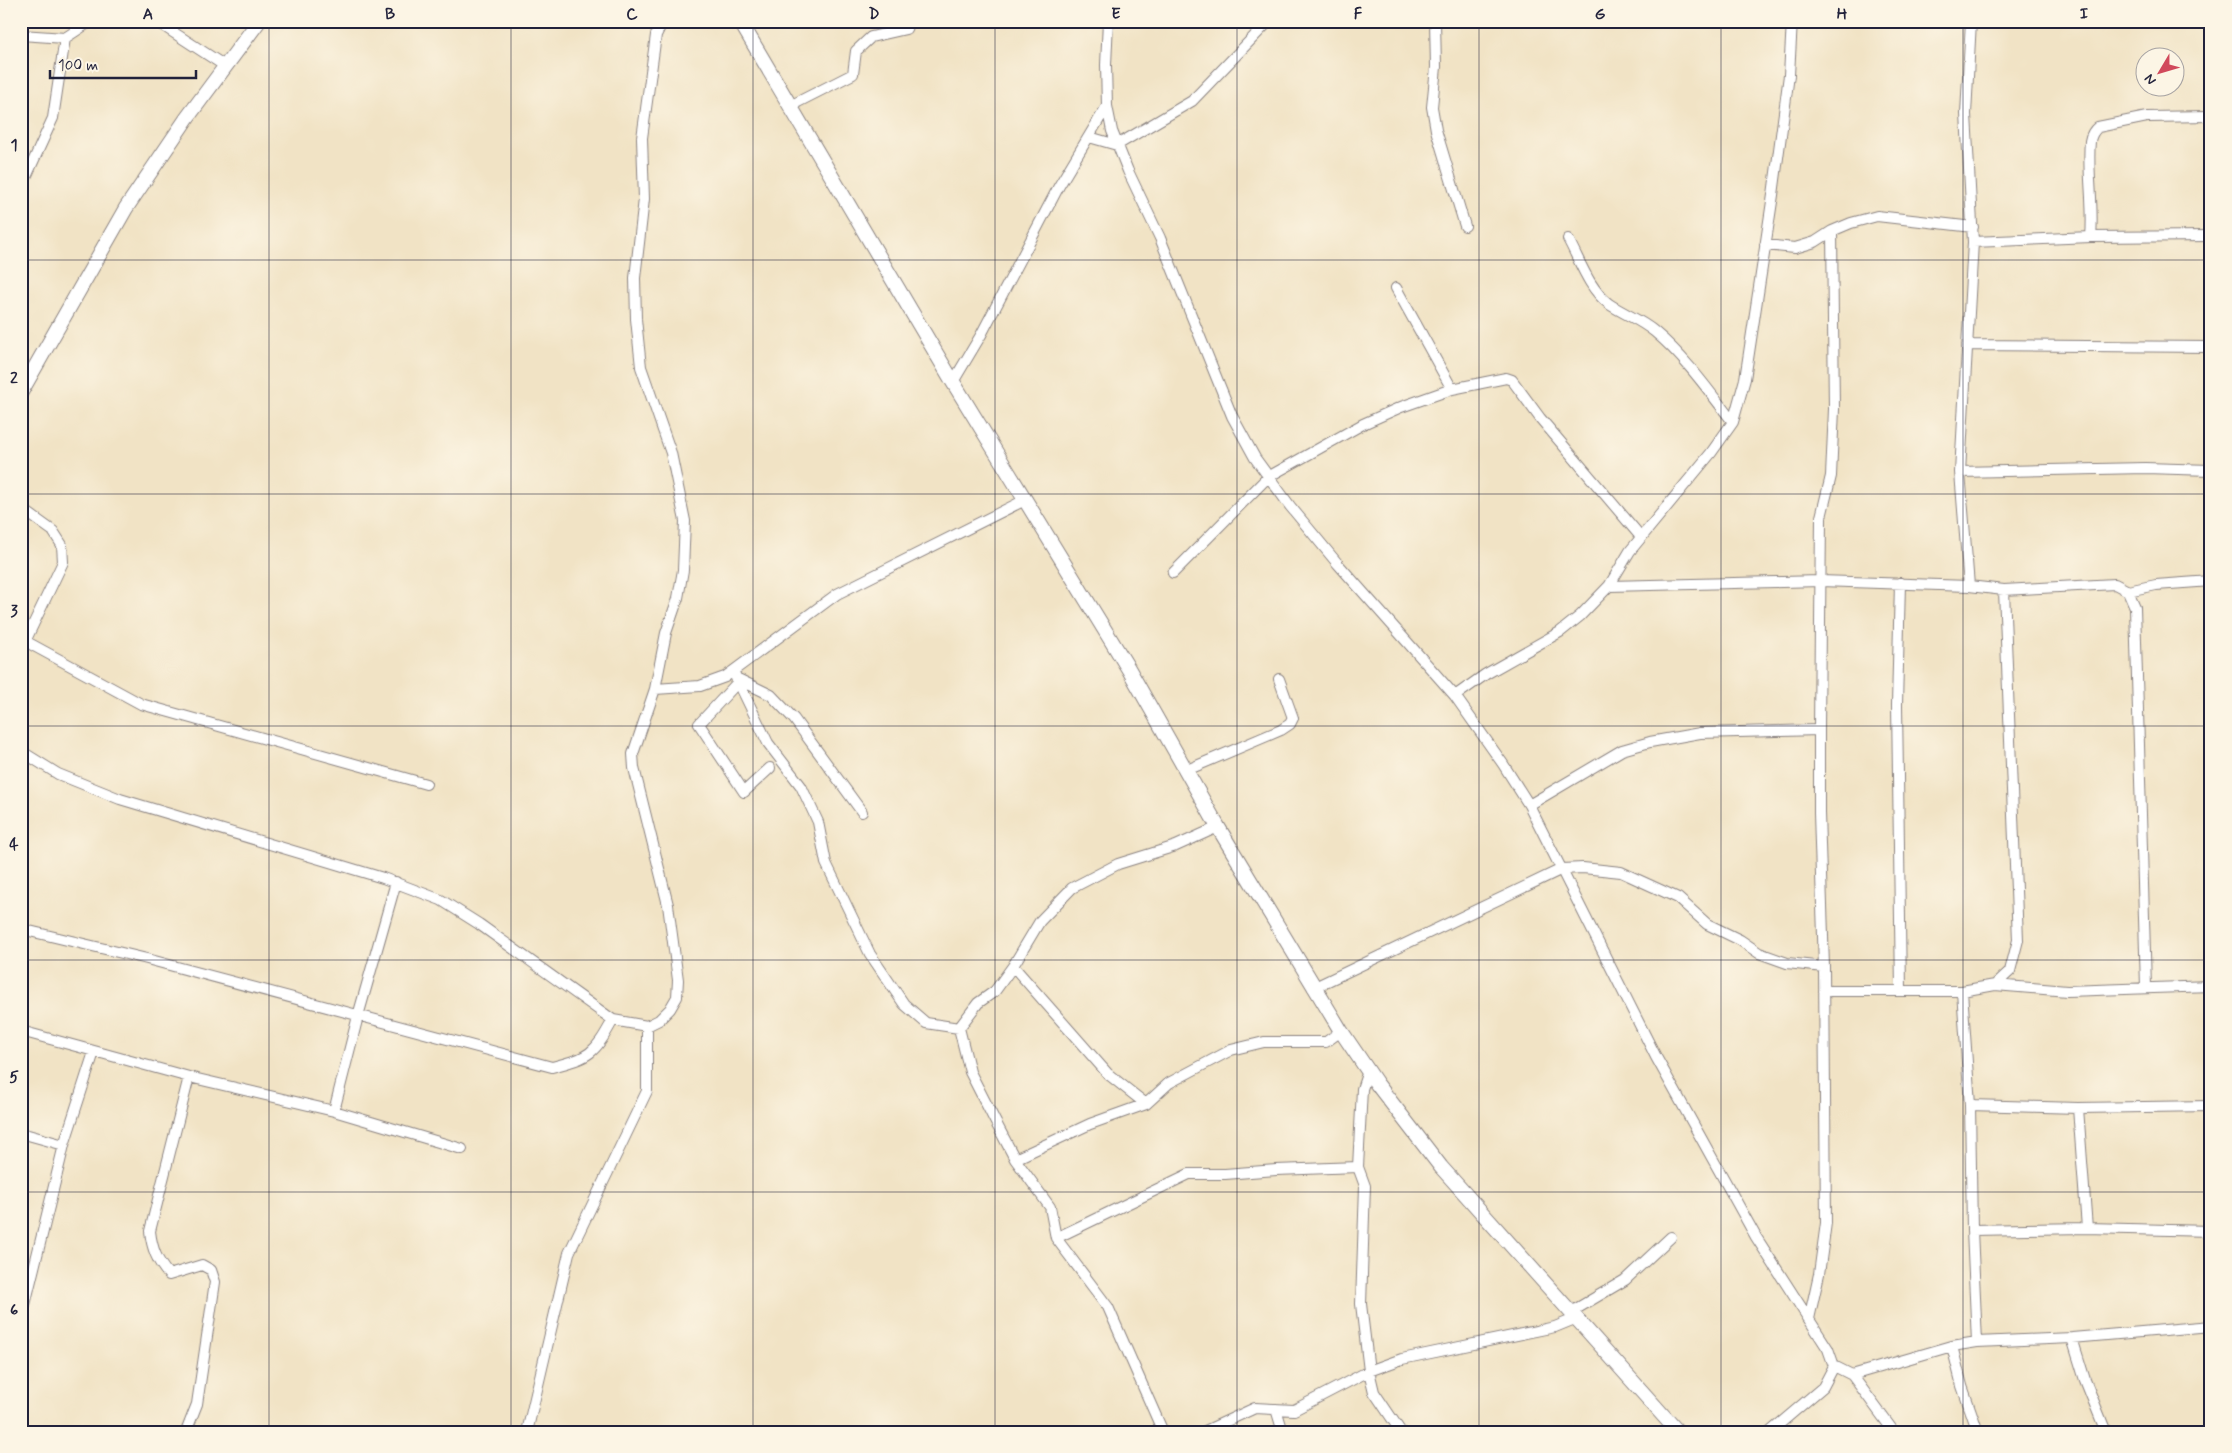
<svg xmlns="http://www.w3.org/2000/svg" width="2232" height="1453" font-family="Mynerve,sans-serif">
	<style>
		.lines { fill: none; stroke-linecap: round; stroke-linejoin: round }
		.minor-casing { stroke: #8a8280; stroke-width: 12 }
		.major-casing { stroke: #8a8280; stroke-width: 16 }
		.minor { stroke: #fff; stroke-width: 10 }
		.major { stroke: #fff; stroke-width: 14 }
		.grid { fill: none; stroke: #22223b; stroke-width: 1; stroke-opacity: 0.55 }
		.neatline { fill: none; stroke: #22223b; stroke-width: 2 }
		.grid-label { font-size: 16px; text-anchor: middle; font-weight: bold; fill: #22223b }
	</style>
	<rect width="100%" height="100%" fill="#fcf5e5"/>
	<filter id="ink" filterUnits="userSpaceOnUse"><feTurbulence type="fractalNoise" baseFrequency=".02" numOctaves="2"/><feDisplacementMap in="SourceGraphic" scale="10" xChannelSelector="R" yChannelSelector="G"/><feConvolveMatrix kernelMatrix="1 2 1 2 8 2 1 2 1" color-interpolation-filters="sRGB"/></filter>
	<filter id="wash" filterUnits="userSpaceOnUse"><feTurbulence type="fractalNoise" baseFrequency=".0096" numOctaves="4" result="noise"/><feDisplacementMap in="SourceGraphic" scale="20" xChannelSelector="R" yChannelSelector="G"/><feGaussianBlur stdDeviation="1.12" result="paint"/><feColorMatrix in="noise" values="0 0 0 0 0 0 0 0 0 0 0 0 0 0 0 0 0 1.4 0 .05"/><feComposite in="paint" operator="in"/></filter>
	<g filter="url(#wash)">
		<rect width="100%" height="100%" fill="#f1e3c5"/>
	</g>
	<g filter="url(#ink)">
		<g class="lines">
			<defs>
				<path id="minor" d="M148,21L159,23L225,66
					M1108,21L1106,65L1107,106L1112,131L1128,171L1160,238L1232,416L1255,458L1290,506L1338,564L1455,696L1503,764L1529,805L1656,1057L1756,1237L1828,1349L1834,1366L1823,1387L1770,1432
					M1435,21L1436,67L1432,107L1436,130L1465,226
					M1971,21L1966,114L1973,242L2091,237C2094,205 2087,172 2090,141C2091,135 2093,131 2098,127L2147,117L2211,116
					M21,35L65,38L91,21
					M790,106L853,74L856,51L871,37L906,29L909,21
					M1089,137L1117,145L1192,101L1269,21
					M21,188L53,118L65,38
					M2091,237L2211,236
					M1568,239C1580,261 1589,289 1609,304C1624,314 1641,320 1655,332C1685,357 1709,391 1733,422
					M1765,245L1795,248L1815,242L1832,231L1851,223L1877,216L1973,227
					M1396,288L1452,389
					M1967,345L2211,347
					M953,382L981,335L1059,186L1107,106
					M1960,472L2145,468L2211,470
					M21,508L53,531L62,545L63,562L21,650
					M1173,573L1268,477L1363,424L1401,407L1452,389L1506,378L1512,380L1540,418L1641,537
					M1900,583L1897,705L1901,991
					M1609,586L1820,581L1969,586L2004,590L2115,584L2128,591L2135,607L2146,987
					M1969,586L1960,472L1973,242
					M2128,591L2156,585L2211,581
					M25,641L141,704L426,784
					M733,671L768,743L801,786L818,822L826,863L870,954L904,1004L926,1023L959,1028L978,1003L995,991L1013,966L1040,921L1072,888L1118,864L1176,846L1218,827
					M736,678L771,695L794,719L862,812
					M738,682L699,724L744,792L770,768
					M655,689L666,633L678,598L683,570L685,521L671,453L641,367L636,319L635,278L644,199L642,138L656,35L663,21
					M1455,696L1486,674L1560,632L1580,616L1609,586L1630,551L1711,453L1733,422L1745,379L1773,195L1789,75L1792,21
					M21,751L58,774L120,799L383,878L441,900L479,924L613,1020L647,1026L659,1020L670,1009L677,997L678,980L668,905L634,768L633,754L655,689L700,686L725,677L837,594L1025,500
					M1187,770L1281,730L1290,724L1293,718L1279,679
					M1529,805L1622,750L1650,742L1700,733L1819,730
					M21,929L147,959L552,1067C590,1057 594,1055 613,1020
					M1013,966L1108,1074L1146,1104
					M1995,985L2067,991L2211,986
					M1313,988L1562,869L1583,868L1621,872L1678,898L1707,924L1740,940L1759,953L1787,963L1824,967
					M1824,991H1962
					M959,1028L970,1072L995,1121L1015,1159L1050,1207L1056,1238L1108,1307L1163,1432
					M21,1031L189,1077L334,1111L462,1149
					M1368,1071L1362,1089L1358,1167L1365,1186L1361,1304L1369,1371L1374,1392L1401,1432
					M1970,1105L2078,1108L2211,1106
					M334,1111L358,1016L396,882
					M21,1133L64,1145
					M1015,1159L1090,1124L1146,1104L1169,1083L1231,1050L1264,1042H1326L1341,1031
					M2087,1228L2211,1231
					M1972,1230L2087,1228L2078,1108
					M1056,1238L1189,1174H1225L1276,1170L1358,1167
					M1571,1312L1625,1280L1671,1237
					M1809,1319L1819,1274L1826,1223L1824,967L1819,813V730L1821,517L1831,476L1834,409L1832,231
					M21,1321L64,1145L94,1052
					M2072,1338L2085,1380L2106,1432
					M1977,1342L1972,1230L1970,1105L1962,991L1995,985L2010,971L2018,940L2004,590
					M1952,1346L1962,1386L1978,1432
					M1834,1366L1852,1375L1894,1432
					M1852,1375L1952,1346L1977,1342L2072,1338L2211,1326
					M1276,1409L1283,1432
					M186,1432L197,1404L215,1282L211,1270L202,1265L169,1275C157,1261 152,1249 150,1231L189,1077
					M527,1432L569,1253L647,1091V1026
					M1203,1432L1255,1408L1294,1410L1369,1371L1402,1359L1555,1327L1577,1318"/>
				<path id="major" d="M740,21L953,382L1128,668L1218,827L1341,1031L1377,1084L1441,1167L1678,1432
					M21,392L126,208L187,118L259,21"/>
			</defs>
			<use href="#minor" class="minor-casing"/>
			<use href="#major" class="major-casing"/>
			<use href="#minor" class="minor"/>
			<use href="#major" class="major"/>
		</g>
	</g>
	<path class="grid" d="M269,21V1432M511,21V1432M753,21V1432M995,21V1432M1237,21V1432M1479,21V1432M1721,21V1432M1963,21V1432M21,260H2211M21,494H2211M21,726H2211M21,960H2211M21,1192H2211"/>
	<rect width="2232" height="1453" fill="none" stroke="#fcf5e5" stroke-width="55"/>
	<g transform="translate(2160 72) rotate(232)"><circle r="24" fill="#fcf5e5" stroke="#a5a1a1"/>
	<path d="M0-4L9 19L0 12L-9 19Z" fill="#d1495b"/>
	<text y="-8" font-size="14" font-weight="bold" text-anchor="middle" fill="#22223b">N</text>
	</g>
	<path d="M50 70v8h146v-8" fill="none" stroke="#22223b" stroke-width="2.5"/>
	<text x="58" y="70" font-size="15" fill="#22223b" stroke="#fcf5e5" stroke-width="4" paint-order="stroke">100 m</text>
	<rect x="28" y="28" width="2176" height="1398" class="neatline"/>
	<g class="grid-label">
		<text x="148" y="19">A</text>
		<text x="390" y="19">B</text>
		<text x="632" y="19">C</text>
		<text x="874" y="19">D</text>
		<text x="1116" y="19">E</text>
		<text x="1358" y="19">F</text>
		<text x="1600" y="19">G</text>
		<text x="1842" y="19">H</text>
		<text x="2084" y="19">I</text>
		<text x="14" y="150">1</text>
		<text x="14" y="383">2</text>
		<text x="14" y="616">3</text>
		<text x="14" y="849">4</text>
		<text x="14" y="1082">5</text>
		<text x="14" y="1315">6</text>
	</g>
</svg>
